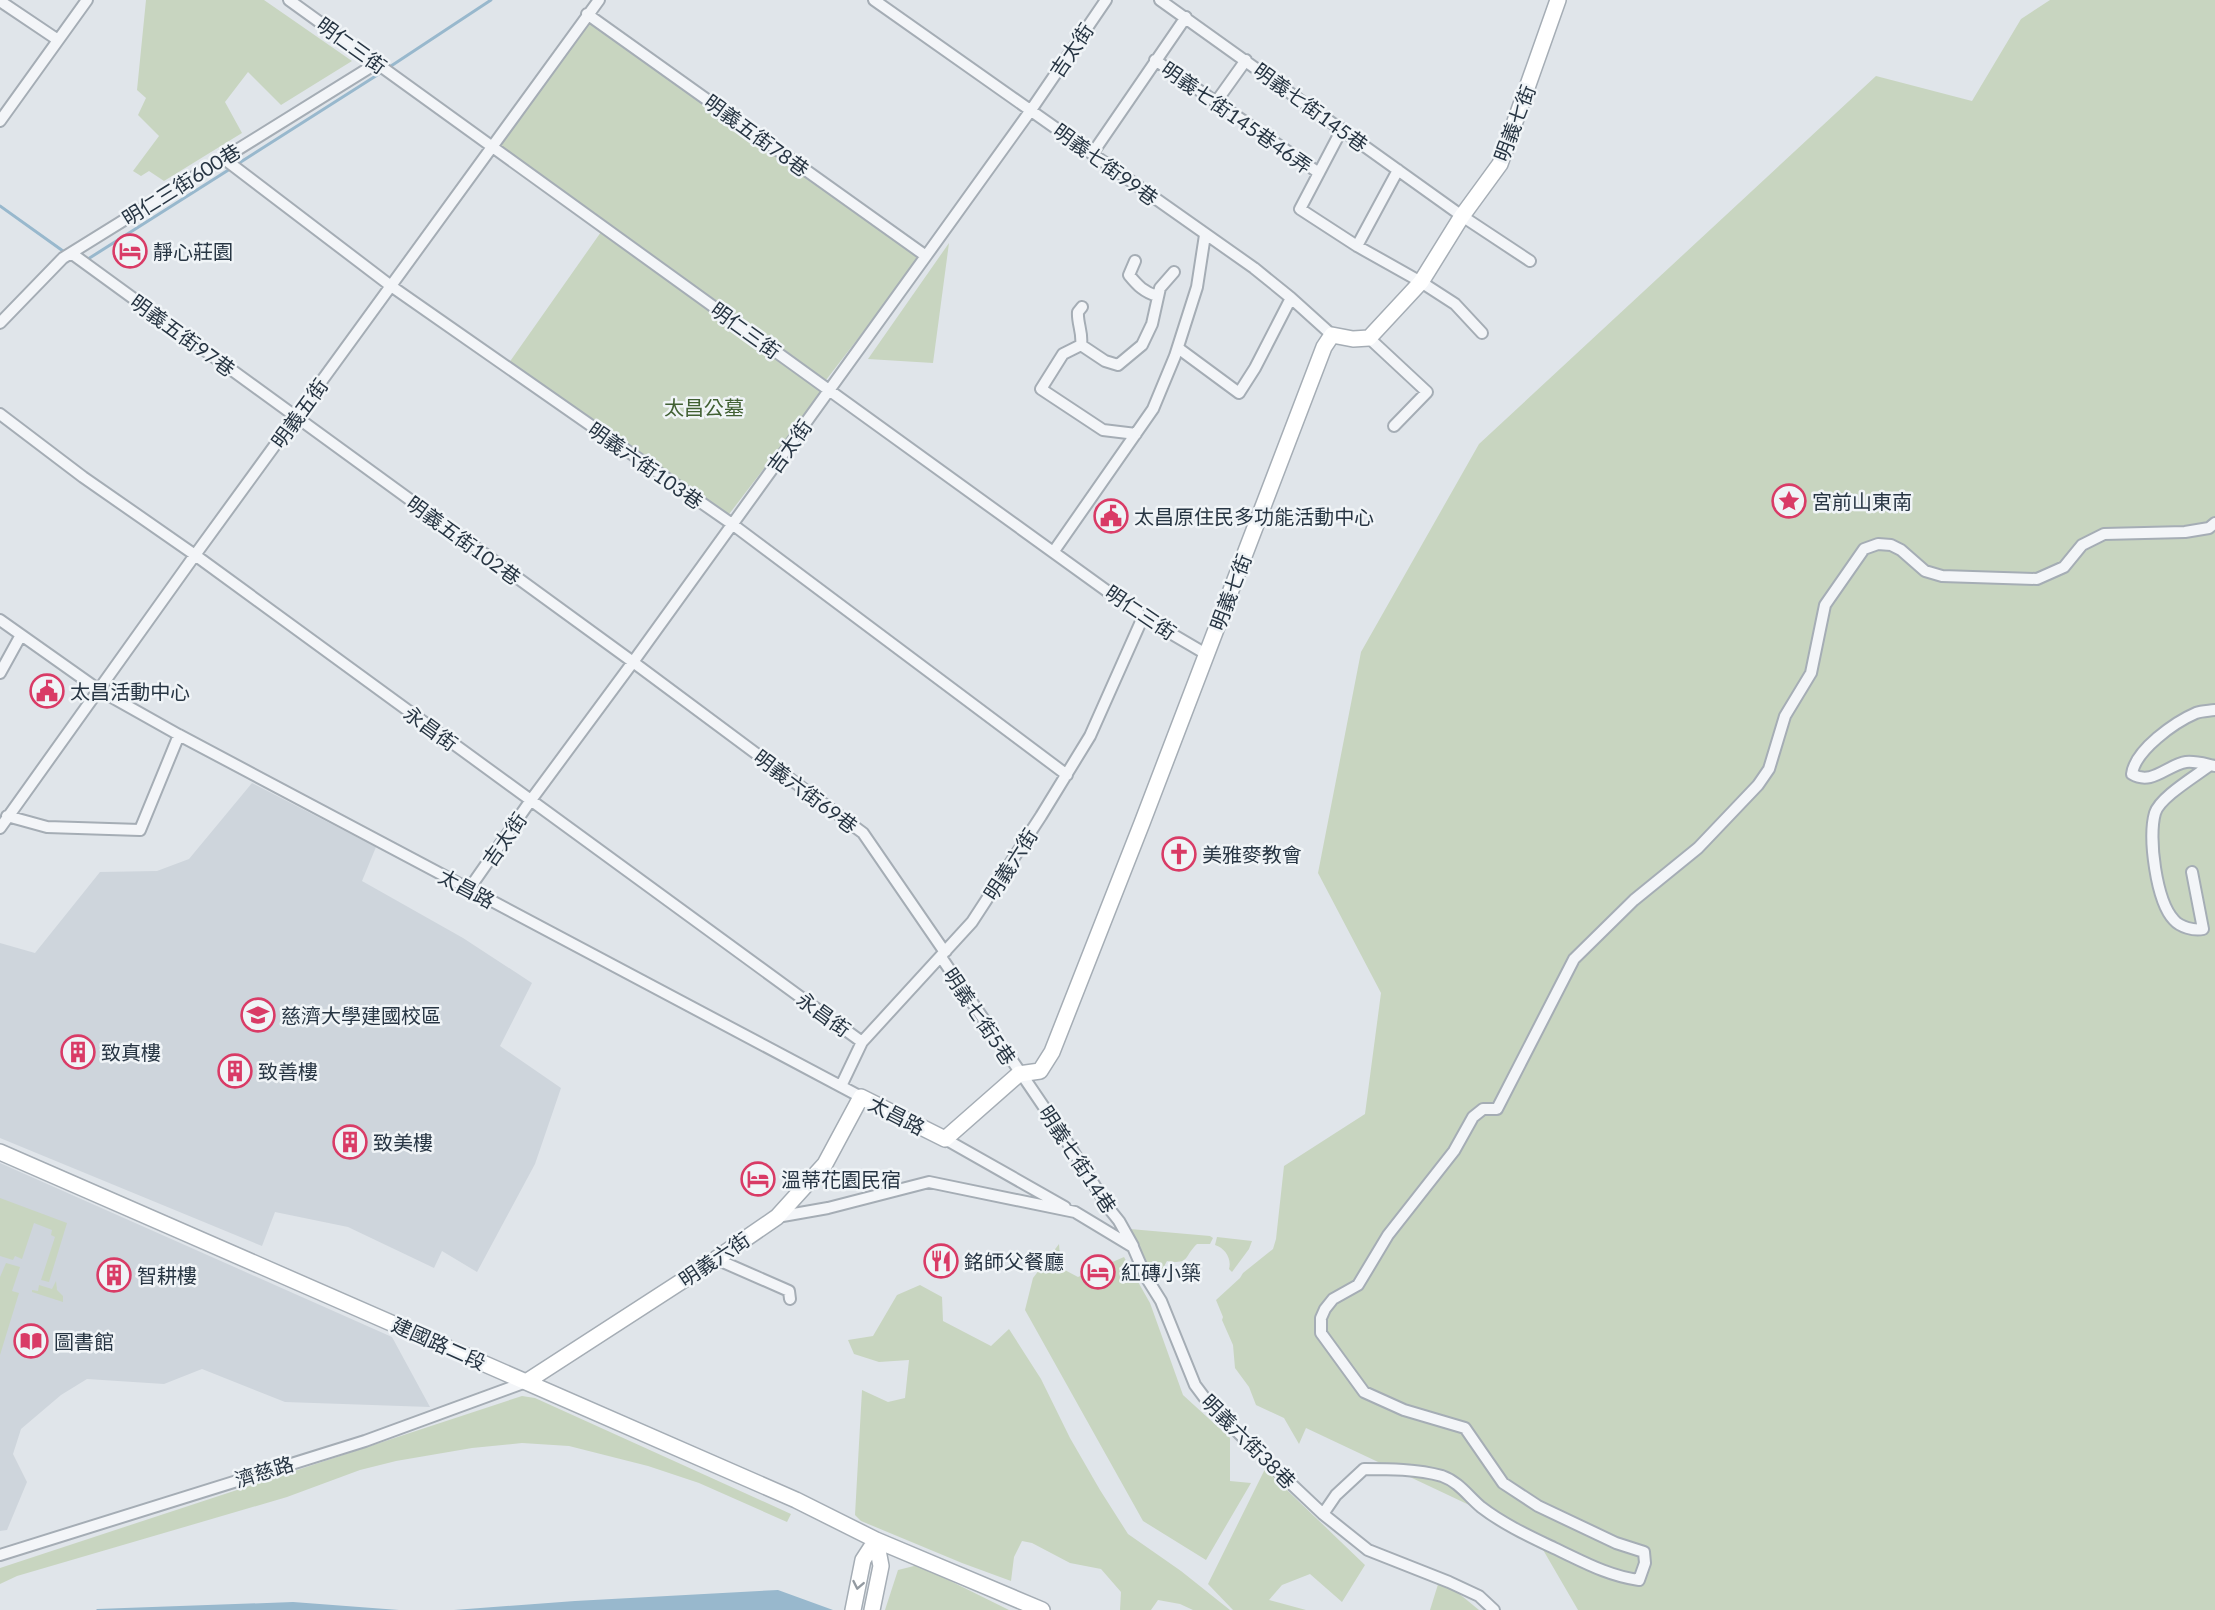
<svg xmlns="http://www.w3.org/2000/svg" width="2215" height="1610" font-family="Lato,'Noto Sans TC',sans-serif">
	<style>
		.built { fill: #ced5dc }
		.green { fill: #c8d5c0 }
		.water { fill: #98b8cd }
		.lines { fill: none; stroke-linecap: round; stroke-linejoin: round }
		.stream { stroke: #98b8cd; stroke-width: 3 }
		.street-casing { stroke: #a5adb5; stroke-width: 14 }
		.secondary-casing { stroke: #a5adb5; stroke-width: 18 }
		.street { stroke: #f3f5f8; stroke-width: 10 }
		.secondary { stroke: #fff; stroke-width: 15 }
		.oneway { stroke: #939aa1 }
		.labels { text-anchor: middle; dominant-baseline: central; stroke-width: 5; stroke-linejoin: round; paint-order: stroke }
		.street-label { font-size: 20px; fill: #273543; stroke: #f0f4f7 }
		.poi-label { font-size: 20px; fill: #273543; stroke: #f0f4f7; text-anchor: start }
		.park-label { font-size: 20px; fill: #416033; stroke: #f0f4f7 }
	</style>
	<rect width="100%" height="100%" fill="#e0e5ea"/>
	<path class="built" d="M252,783L376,847L362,881L463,938L532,983L500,1046L561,1088L535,1164L477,1272L442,1251L434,1268L348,1227L275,1212L262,1246L0,1138V943L35,953L100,872L157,871L189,859Z
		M0,1163L392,1337L430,1407L285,1402L202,1369L164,1384L87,1379L61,1395L21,1429L13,1454L27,1482L7,1530L0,1531Z"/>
	<path class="green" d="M146,0H264L352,61L281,105L248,72L225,102L242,133L164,181L149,171L141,176L133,171L159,136L138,115L146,98L137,90Z
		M2050,0H2215V1610H1578L1535,1536L1306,1428L1299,1444L1284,1418L1256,1405L1249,1387L1235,1368L1233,1345L1222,1320L1223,1317L1216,1300L1240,1278L1243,1273L1273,1249L1276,1239L1284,1166L1365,1114L1381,993L1318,873L1361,652L1479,444L1876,76L1972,101L2021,19Z
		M588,18L747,135L921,257L826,380L497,147Z
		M601,232L825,389L723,522L506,367Z
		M949,243L933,363L868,359Z
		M0,1198L67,1223L49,1282L41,1280L55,1237L51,1235L52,1230L34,1223L22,1259L15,1256L13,1260L0,1256Z
		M1130,1229L1210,1236L1213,1238L1210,1244H1197C1184,1256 1190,1265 1167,1261L1162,1270L1151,1271Z
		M1217,1237L1252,1241L1249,1249L1232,1272L1229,1269C1232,1259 1225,1248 1215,1245Z
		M1059,1244L1061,1268L1078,1277L1124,1257L1150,1303L1183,1395L1230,1438V1481L1251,1483L1206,1560L1143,1521L1025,1310L1033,1278Z
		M6,1263L20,1267L12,1291L19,1293L0,1355V1277Z
		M56,1281L57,1290L63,1296V1302L32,1292V1290L38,1291L39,1285L52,1289Z
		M920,1285L942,1297L943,1321L991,1346L1009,1329L1041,1379L1070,1438L1100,1490L1128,1534L1181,1571L1230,1610H1193L1180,1604L1158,1600L1151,1610H1120L1121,1592L1101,1569L1070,1563L1032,1543L1022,1541L1014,1557L1011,1581L962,1563L861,1521L855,1515L862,1390L888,1402L905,1398L909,1360L879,1362L854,1354L848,1340L873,1336L897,1295Z
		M522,1396L535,1398L791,1514L787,1522L699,1483L648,1466L569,1446L522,1443L472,1448L396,1461L360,1470L287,1497L17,1576L0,1584V1568Z
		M1265,1469L1365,1565L1342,1602L1310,1574L1282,1585L1269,1600L1306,1610H1233L1208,1584Z
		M918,1565L1009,1610H885L898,1570Z
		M1440,1578L1479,1610H1430Z"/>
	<path class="water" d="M778,1590L833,1610H454L575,1601Z
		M293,1602L399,1610H96L97,1609Z"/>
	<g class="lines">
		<path class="stream" d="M388,68L491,0
			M236,165L382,72
			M0,206L63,251
			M88,259L230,169"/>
		<defs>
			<path id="street" d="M289,0L1143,617L1206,654
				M874,0L1254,268L1291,298L1332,335
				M1160,0L1462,216L1530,261
				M0,1L58,40
				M587,14L926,256
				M1155,60L1319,173
				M1216,102L1246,60
				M0,121L87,0
				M1342,129L1300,209L1357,246L1421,282L1455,304L1482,333
				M1092,154L1186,17
				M223,158L391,286L732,524L1067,775
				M1357,246L1398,170
				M71,253L633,662L863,833L942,948L946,951
				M1135,261L1129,275C1138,286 1144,292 1157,296
				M1082,307L1078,312C1077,323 1083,333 1081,345L1063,354L1041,389L1103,430L1136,434
				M0,323L63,258L377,63
				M1369,338L1427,392L1394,426
				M1081,345L1105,361L1118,365L1142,345L1152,324L1160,288L1174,272
				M1178,348L1239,393L1255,368L1291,298
				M0,414L83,477L195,555L862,1042
				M1054,551L1153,409L1175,356L1197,287L1205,235
				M0,620L99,690L179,735L861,1097
				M0,673L21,635
				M2215,766C2205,764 2196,761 2186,762C2167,765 2152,786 2132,774C2135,750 2175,722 2196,713C2202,711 2209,711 2215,710
				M7,816L47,827L140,830L179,735
				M0,828L195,555L599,0
				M2192,872L2203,929C2194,931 2180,927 2174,920C2156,901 2148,837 2155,813C2160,797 2196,776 2210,765
				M469,889L531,800L633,662L926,256L1031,110L1106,0
				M941,957C997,1040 1056,1120 1107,1206L1119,1221L1133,1246
				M841,1086L862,1042L972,922L1041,816L1090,736L1143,617
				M945,1139L1065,1207
				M777,1217L828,1208L929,1182L1075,1212L1133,1247L1146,1277L1161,1301L1195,1385L1210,1405L1269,1463L1323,1514L1368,1550L1449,1582L1479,1596L1494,1610
				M716,1259L789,1291L790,1299
				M1323,1514L1336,1495L1364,1469C1389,1469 1417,1469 1442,1476C1459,1482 1468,1496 1481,1507C1503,1524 1529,1536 1554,1548C1582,1561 1608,1576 1639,1580L1645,1563L1644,1552L1616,1543L1538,1506L1503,1483L1465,1428L1404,1410L1364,1392L1321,1333V1318L1325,1309L1333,1299L1358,1285L1388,1235L1454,1151L1473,1117L1483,1109H1497L1574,959L1634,900L1698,848L1758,785L1769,769L1785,716L1811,673L1825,605L1864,549L1878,544L1891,545L1901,550L1925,571L1942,576L2037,579L2064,567L2082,545L2104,534L2185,532L2209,528L2215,523
				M0,1555L365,1441L526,1382"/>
			<path id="secondary" d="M0,1152L796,1500L876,1540L1042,1610
				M526,1382L716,1259L777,1217L825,1164L861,1097L945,1139L1019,1074L1040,1071L1052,1052L1142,823L1324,347L1332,335L1353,339L1369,338L1421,282L1462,216L1500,164L1558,0
				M853,1610L863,1560L876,1540
				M872,1610L881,1566L876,1540"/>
		</defs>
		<use href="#street" class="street-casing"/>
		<use href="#secondary" class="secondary-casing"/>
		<use href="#street" class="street"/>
		<use href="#secondary" class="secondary"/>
	</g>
	<defs><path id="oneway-chevron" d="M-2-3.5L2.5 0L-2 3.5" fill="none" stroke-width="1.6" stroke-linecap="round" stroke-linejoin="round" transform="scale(1.5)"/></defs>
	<use class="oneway" href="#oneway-chevron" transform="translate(858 1585) rotate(101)"/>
	<defs>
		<symbol id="hotel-ring" viewBox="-11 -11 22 22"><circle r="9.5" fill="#f0f4f7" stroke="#d93b66" stroke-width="1.5"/><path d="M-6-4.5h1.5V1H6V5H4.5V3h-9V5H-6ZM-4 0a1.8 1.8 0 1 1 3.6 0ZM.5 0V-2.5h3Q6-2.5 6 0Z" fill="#d93b66"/></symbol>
		<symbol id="sight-ring" viewBox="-11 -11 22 22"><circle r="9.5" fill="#f0f4f7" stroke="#d93b66" stroke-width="1.5"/><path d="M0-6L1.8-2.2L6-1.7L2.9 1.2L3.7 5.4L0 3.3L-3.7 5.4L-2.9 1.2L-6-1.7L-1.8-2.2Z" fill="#d93b66"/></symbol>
		<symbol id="civic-ring" viewBox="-11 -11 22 22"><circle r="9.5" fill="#f0f4f7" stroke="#d93b66" stroke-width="1.5"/><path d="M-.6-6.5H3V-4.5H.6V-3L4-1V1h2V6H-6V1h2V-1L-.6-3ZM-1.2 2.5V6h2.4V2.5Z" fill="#d93b66"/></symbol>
		<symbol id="church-ring" viewBox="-11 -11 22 22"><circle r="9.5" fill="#f0f4f7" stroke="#d93b66" stroke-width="1.5"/><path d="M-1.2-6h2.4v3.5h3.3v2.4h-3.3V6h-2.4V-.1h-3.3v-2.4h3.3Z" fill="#d93b66"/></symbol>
		<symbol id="university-ring" viewBox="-11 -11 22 22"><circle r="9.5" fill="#f0f4f7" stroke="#d93b66" stroke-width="1.5"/><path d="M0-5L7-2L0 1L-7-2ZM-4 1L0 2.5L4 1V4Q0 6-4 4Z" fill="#d93b66"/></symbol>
		<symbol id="building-ring" viewBox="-11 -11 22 22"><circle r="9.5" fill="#f0f4f7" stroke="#d93b66" stroke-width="1.5"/><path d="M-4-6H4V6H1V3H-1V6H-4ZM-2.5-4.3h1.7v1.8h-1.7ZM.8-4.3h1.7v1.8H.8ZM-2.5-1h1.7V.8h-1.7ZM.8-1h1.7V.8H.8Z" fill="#d93b66"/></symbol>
		<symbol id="restaurant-ring" viewBox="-11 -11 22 22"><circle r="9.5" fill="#f0f4f7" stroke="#d93b66" stroke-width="1.5"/><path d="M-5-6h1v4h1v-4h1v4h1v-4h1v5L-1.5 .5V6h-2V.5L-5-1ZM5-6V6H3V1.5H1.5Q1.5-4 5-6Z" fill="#d93b66"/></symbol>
		<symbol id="library-ring" viewBox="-11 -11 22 22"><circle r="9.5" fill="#f0f4f7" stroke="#d93b66" stroke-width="1.5"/><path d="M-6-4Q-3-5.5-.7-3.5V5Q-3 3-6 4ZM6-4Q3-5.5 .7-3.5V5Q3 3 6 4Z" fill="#d93b66"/></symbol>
	</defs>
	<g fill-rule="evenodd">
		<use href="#hotel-ring" x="111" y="232" width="38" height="38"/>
		<use href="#sight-ring" x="1770" y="482" width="38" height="38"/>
		<use href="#civic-ring" x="1092" y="497" width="38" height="38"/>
		<use href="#civic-ring" x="28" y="672" width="38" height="38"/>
		<use href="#church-ring" x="1160" y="835" width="38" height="38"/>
		<use href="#university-ring" x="239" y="996" width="38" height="38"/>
		<use href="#building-ring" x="59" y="1033" width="38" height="38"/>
		<use href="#building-ring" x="216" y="1052" width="38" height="38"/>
		<use href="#building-ring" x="331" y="1123" width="38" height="38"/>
		<use href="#hotel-ring" x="739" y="1160" width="38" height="38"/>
		<use href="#restaurant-ring" x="922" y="1242" width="38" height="38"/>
		<use href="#hotel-ring" x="1079" y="1253" width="38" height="38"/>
		<use href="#building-ring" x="95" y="1256" width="38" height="38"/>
		<use href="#library-ring" x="12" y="1322" width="38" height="38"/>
	</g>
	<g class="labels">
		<g class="street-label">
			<text transform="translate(352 45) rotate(36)">明仁三街</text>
			<text transform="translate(1071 50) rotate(-56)">吉太街</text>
			<text transform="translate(1311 107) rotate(36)">明義七街145巷</text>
			<text transform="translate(1237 117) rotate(35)">明義七街145巷46弄</text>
			<text transform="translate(1514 123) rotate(-69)">明義七街</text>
			<text transform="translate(757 135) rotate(36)">明義五街78巷</text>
			<text transform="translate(1106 164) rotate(36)">明義七街99巷</text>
			<text transform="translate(181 184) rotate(-32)">明仁三街600巷</text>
			<text transform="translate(746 330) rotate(36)">明仁三街</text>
			<text transform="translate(183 335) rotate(36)">明義五街97巷</text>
			<text transform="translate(299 413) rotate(-54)">明義五街</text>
			<text transform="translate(789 446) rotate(-54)">吉太街</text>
			<text transform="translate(646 465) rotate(35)">明義六街103巷</text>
			<text transform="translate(464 540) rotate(36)">明義五街102巷</text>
			<text transform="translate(1230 592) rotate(-69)">明義七街</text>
			<text transform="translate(1141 612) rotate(34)">明仁三街</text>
			<text transform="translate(431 728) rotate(36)">永昌街</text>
			<text transform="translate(806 791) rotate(37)">明義六街69巷</text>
			<text transform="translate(504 839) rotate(-55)">吉太街</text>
			<text transform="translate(1010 864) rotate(-57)">明義六街</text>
			<text transform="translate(467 888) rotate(28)">太昌路</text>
			<text transform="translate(824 1014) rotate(36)">永昌街</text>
			<text transform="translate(980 1016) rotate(56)">明義七街5巷</text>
			<text transform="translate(897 1115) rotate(27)">太昌路</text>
			<text transform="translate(1078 1159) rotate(57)">明義七街14巷</text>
			<text transform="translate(714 1259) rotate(-34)">明義六街</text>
			<text transform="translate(439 1343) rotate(24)">建國路二段</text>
			<text transform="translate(1249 1441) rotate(45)">明義六街38巷</text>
			<text transform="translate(264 1471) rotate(-17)">濟慈路</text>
		</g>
		<g class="poi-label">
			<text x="153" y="251">靜心莊園</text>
			<text x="1812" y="501">宮前山東南</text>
			<text x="1134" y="516">太昌原住民多功能活動中心</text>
			<text x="70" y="691">太昌活動中心</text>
			<text x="1202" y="854">美雅麥教會</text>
			<text x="281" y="1015">慈濟大學建國校區</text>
			<text x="101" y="1052">致真樓</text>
			<text x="258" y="1071">致善樓</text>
			<text x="373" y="1142">致美樓</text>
			<text x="781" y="1179">溫蒂花園民宿</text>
			<text x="964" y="1261">銘師父餐廳</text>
			<text x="1121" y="1272">紅磚小築</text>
			<text x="137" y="1275">智耕樓</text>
			<text x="54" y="1341">圖書館</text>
		</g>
		<g class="park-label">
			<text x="704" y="407">太昌公墓</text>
		</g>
	</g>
</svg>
